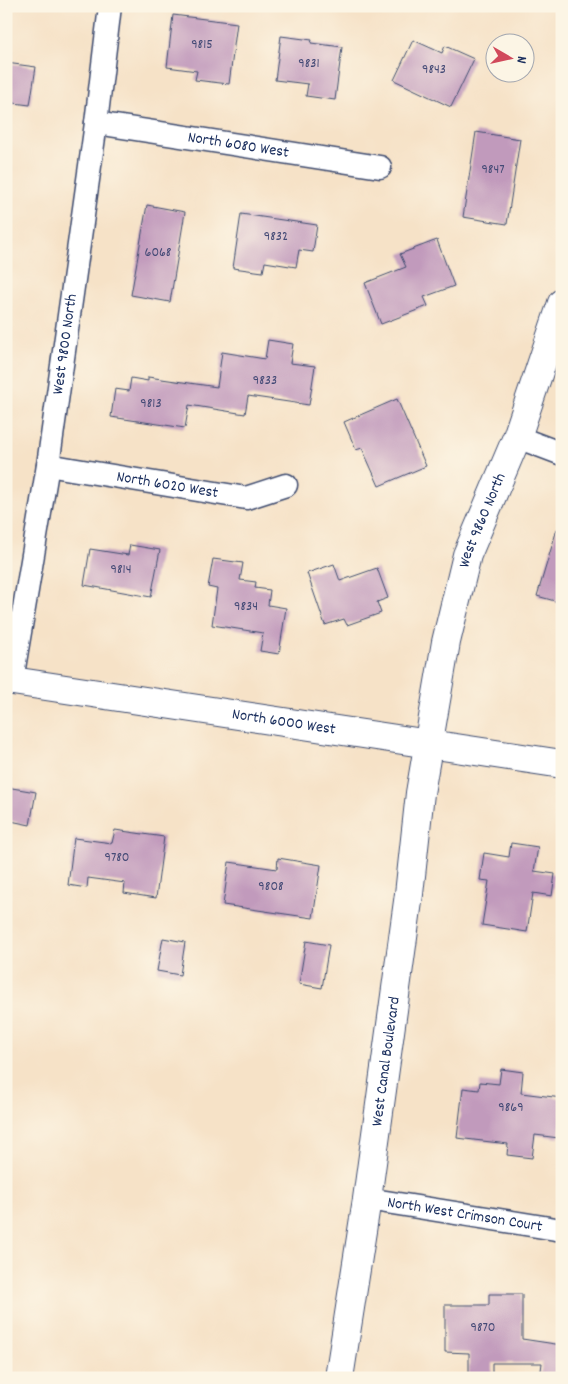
<svg xmlns="http://www.w3.org/2000/svg" width="568" height="1384" font-family="Dekko,sans-serif">
	<style>
		.building { fill: #c19abc }
		.lines { fill: none; stroke-linecap: round; stroke-linejoin: round }
		.minor-casing { stroke: #3c4a6e; stroke-width: 25 }
		.tertiary-casing { stroke: #3c4a6e; stroke-width: 30 }
		.minor { stroke: #fff; stroke-width: 22 }
		.tertiary { stroke: #fff; stroke-width: 28 }
		.labels { text-anchor: middle; dominant-baseline: central; stroke-width: 4; stroke-linejoin: round; paint-order: stroke }
		.number-label { font-size: 14px; fill: #444a76 }
		.street-label { font-size: 16px; fill: #1b2f5e; stroke: #fcf5e5 }
	</style>
	<rect width="100%" height="100%" fill="#fcf5e5"/>
	<filter id="ink" filterUnits="userSpaceOnUse"><feTurbulence type="fractalNoise" baseFrequency=".02" numOctaves="2"/><feDisplacementMap in="SourceGraphic" scale="10" xChannelSelector="R" yChannelSelector="G"/><feConvolveMatrix kernelMatrix="1 2 1 2 8 2 1 2 1" color-interpolation-filters="sRGB"/></filter>
	<filter id="wash" filterUnits="userSpaceOnUse"><feTurbulence type="fractalNoise" baseFrequency=".0096" numOctaves="4" result="noise"/><feDisplacementMap in="SourceGraphic" scale="20" xChannelSelector="R" yChannelSelector="G"/><feGaussianBlur stdDeviation="1.12" result="paint"/><feColorMatrix in="noise" values="0 0 0 0 0 0 0 0 0 0 0 0 0 0 0 0 0 1.4 0 .05"/><feComposite in="paint" operator="in"/></filter>
	<g filter="url(#wash)">
		<rect width="100%" height="100%" fill="#f6e2c7"/>
		<g id="blocks">
			<path class="building" d="M173,15L237,23L229,84L195,80L197,71L167,67Z
				M281,36L312,40L311,43L342,47L335,100L306,96L308,84L275,80Z
				M413,40L442,53L445,46L474,59L451,107L394,80Z
				M6,63L36,67L30,105L6,102Z
				M476,132L520,139L507,224L463,217Z
				M147,205L185,212L170,302L131,295Z
				M241,214L317,225L313,252L299,250L296,267L265,262L263,272L233,268Z
				M437,240L454,286L424,297L428,306L381,324L365,283L406,267L400,254Z
				M268,340L293,344L290,363L315,366L309,405L248,396L245,414L189,405L185,428L111,417L115,389L129,391L131,378L148,381V377L217,387L222,352L265,359Z
				M397,399L426,466L379,486L362,448L356,450L344,422Z
				M557,529L562,530V603L537,596Z
				M130,545L160,550L151,597L84,585L90,549L128,555Z
				M213,559L243,563L240,580L256,582L255,588L270,590L268,605L286,608L279,654L260,651L263,633L212,625L217,589L208,587Z
				M334,564L340,581L377,568L388,598L377,602L381,613L347,625L344,619L325,625L307,573Z
				M6,787L36,792L30,825L6,820Z
				M115,830L164,837L156,898L124,893L125,883L88,878L87,888L68,885L74,838L112,843Z
				M511,843L538,847L534,871L555,874L552,896L533,893L527,932L482,925L489,881L480,880L484,853L509,857Z
				M278,858L321,865L313,918L223,905L229,862L277,869Z
				M163,938L185,942L180,975L157,971Z
				M306,941L329,945L322,988L299,984Z
				M501,1069L523,1072L521,1093L562,1098V1118L559,1138L535,1135L532,1158L507,1155L508,1144L457,1138L463,1088L479,1090L480,1082L499,1084Z
				M489,1294H522V1339L562,1345V1378H540L542,1363H492V1378H469V1353L445,1352V1305H489Z"/>
		</g>
	</g>
	<g filter="url(#ink)">
		<use href="#blocks" fill-opacity="0" stroke="#3c4a6e" stroke-width="1"/>
		<g class="lines">
			<defs>
				<g id="minor">
					<path id="s1" d="M96,123L380,167"/>
					<path d="M517,437L562,454"/>
					<path id="s2" d="M48,465L71,469L246,498L286,485"/>
					<path id="s3" d="M12,680L48,465L96,123L110,6"/>
					<path id="s4" d="M367,1199L562,1230"/>
				</g>
				<g id="tertiary">
					<path id="s5" d="M6,680L562,764"/>
					<path id="s6" d="M339,1378L367,1199L409,894L420,793L446,642L467,555L517,437L562,303"/>
				</g>
			</defs>
			<use href="#minor" class="minor-casing"/>
			<use href="#tertiary" class="tertiary-casing"/>
			<use href="#minor" class="minor"/>
			<use href="#tertiary" class="tertiary"/>
		</g>
	</g>
	<g class="labels">
		<g class="number-label">
			<text x="202" y="45">9815</text>
			<text x="309" y="64">9831</text>
			<text x="434" y="70">9843</text>
			<text x="493" y="170">9847</text>
			<text x="276" y="237">9832</text>
			<text x="158" y="253">6068</text>
			<text x="265" y="381">9833</text>
			<text x="151" y="404">9813</text>
			<text x="121" y="570">9814</text>
			<text x="246" y="607">9834</text>
			<text x="117" y="858">9780</text>
			<text x="271" y="887">9808</text>
			<text x="511" y="1108">9869</text>
			<text x="483" y="1328">9870</text>
		</g>
		<g class="street-label">
			<text stroke="none"><textPath href="#s1" startOffset="144">North 6080 West</textPath></text>
			<text stroke="none"><textPath href="#s3" startOffset="340">West 9800 North</textPath></text>
			<text stroke="none"><textPath href="#s2" startOffset="121">North 6020 West</textPath></text>
			<text stroke="none"><textPath href="#s6" startOffset="871">West 9860 North</textPath></text>
			<text stroke="none"><textPath href="#s5" startOffset="281">North 6000 West</textPath></text>
			<text stroke="none"><textPath href="#s6" startOffset="320">West Canal Boulevard</textPath></text>
			<text stroke="none"><textPath href="#s4" startOffset="99">North West Crimson Court</textPath></text>
		</g>
	</g>
	<rect width="568" height="1384" fill="none" stroke="#fcf5e5" stroke-width="25"/>
	<g transform="translate(510 58) rotate(99)"><circle r="24" fill="#fcf5e5" stroke="#a2a6af"/>
	<path d="M0-4L9 19L0 12L-9 19Z" fill="#d1495b"/>
	<text y="-8" font-size="14" font-weight="bold" text-anchor="middle" fill="#1b2f5e">N</text>
	</g>
</svg>
